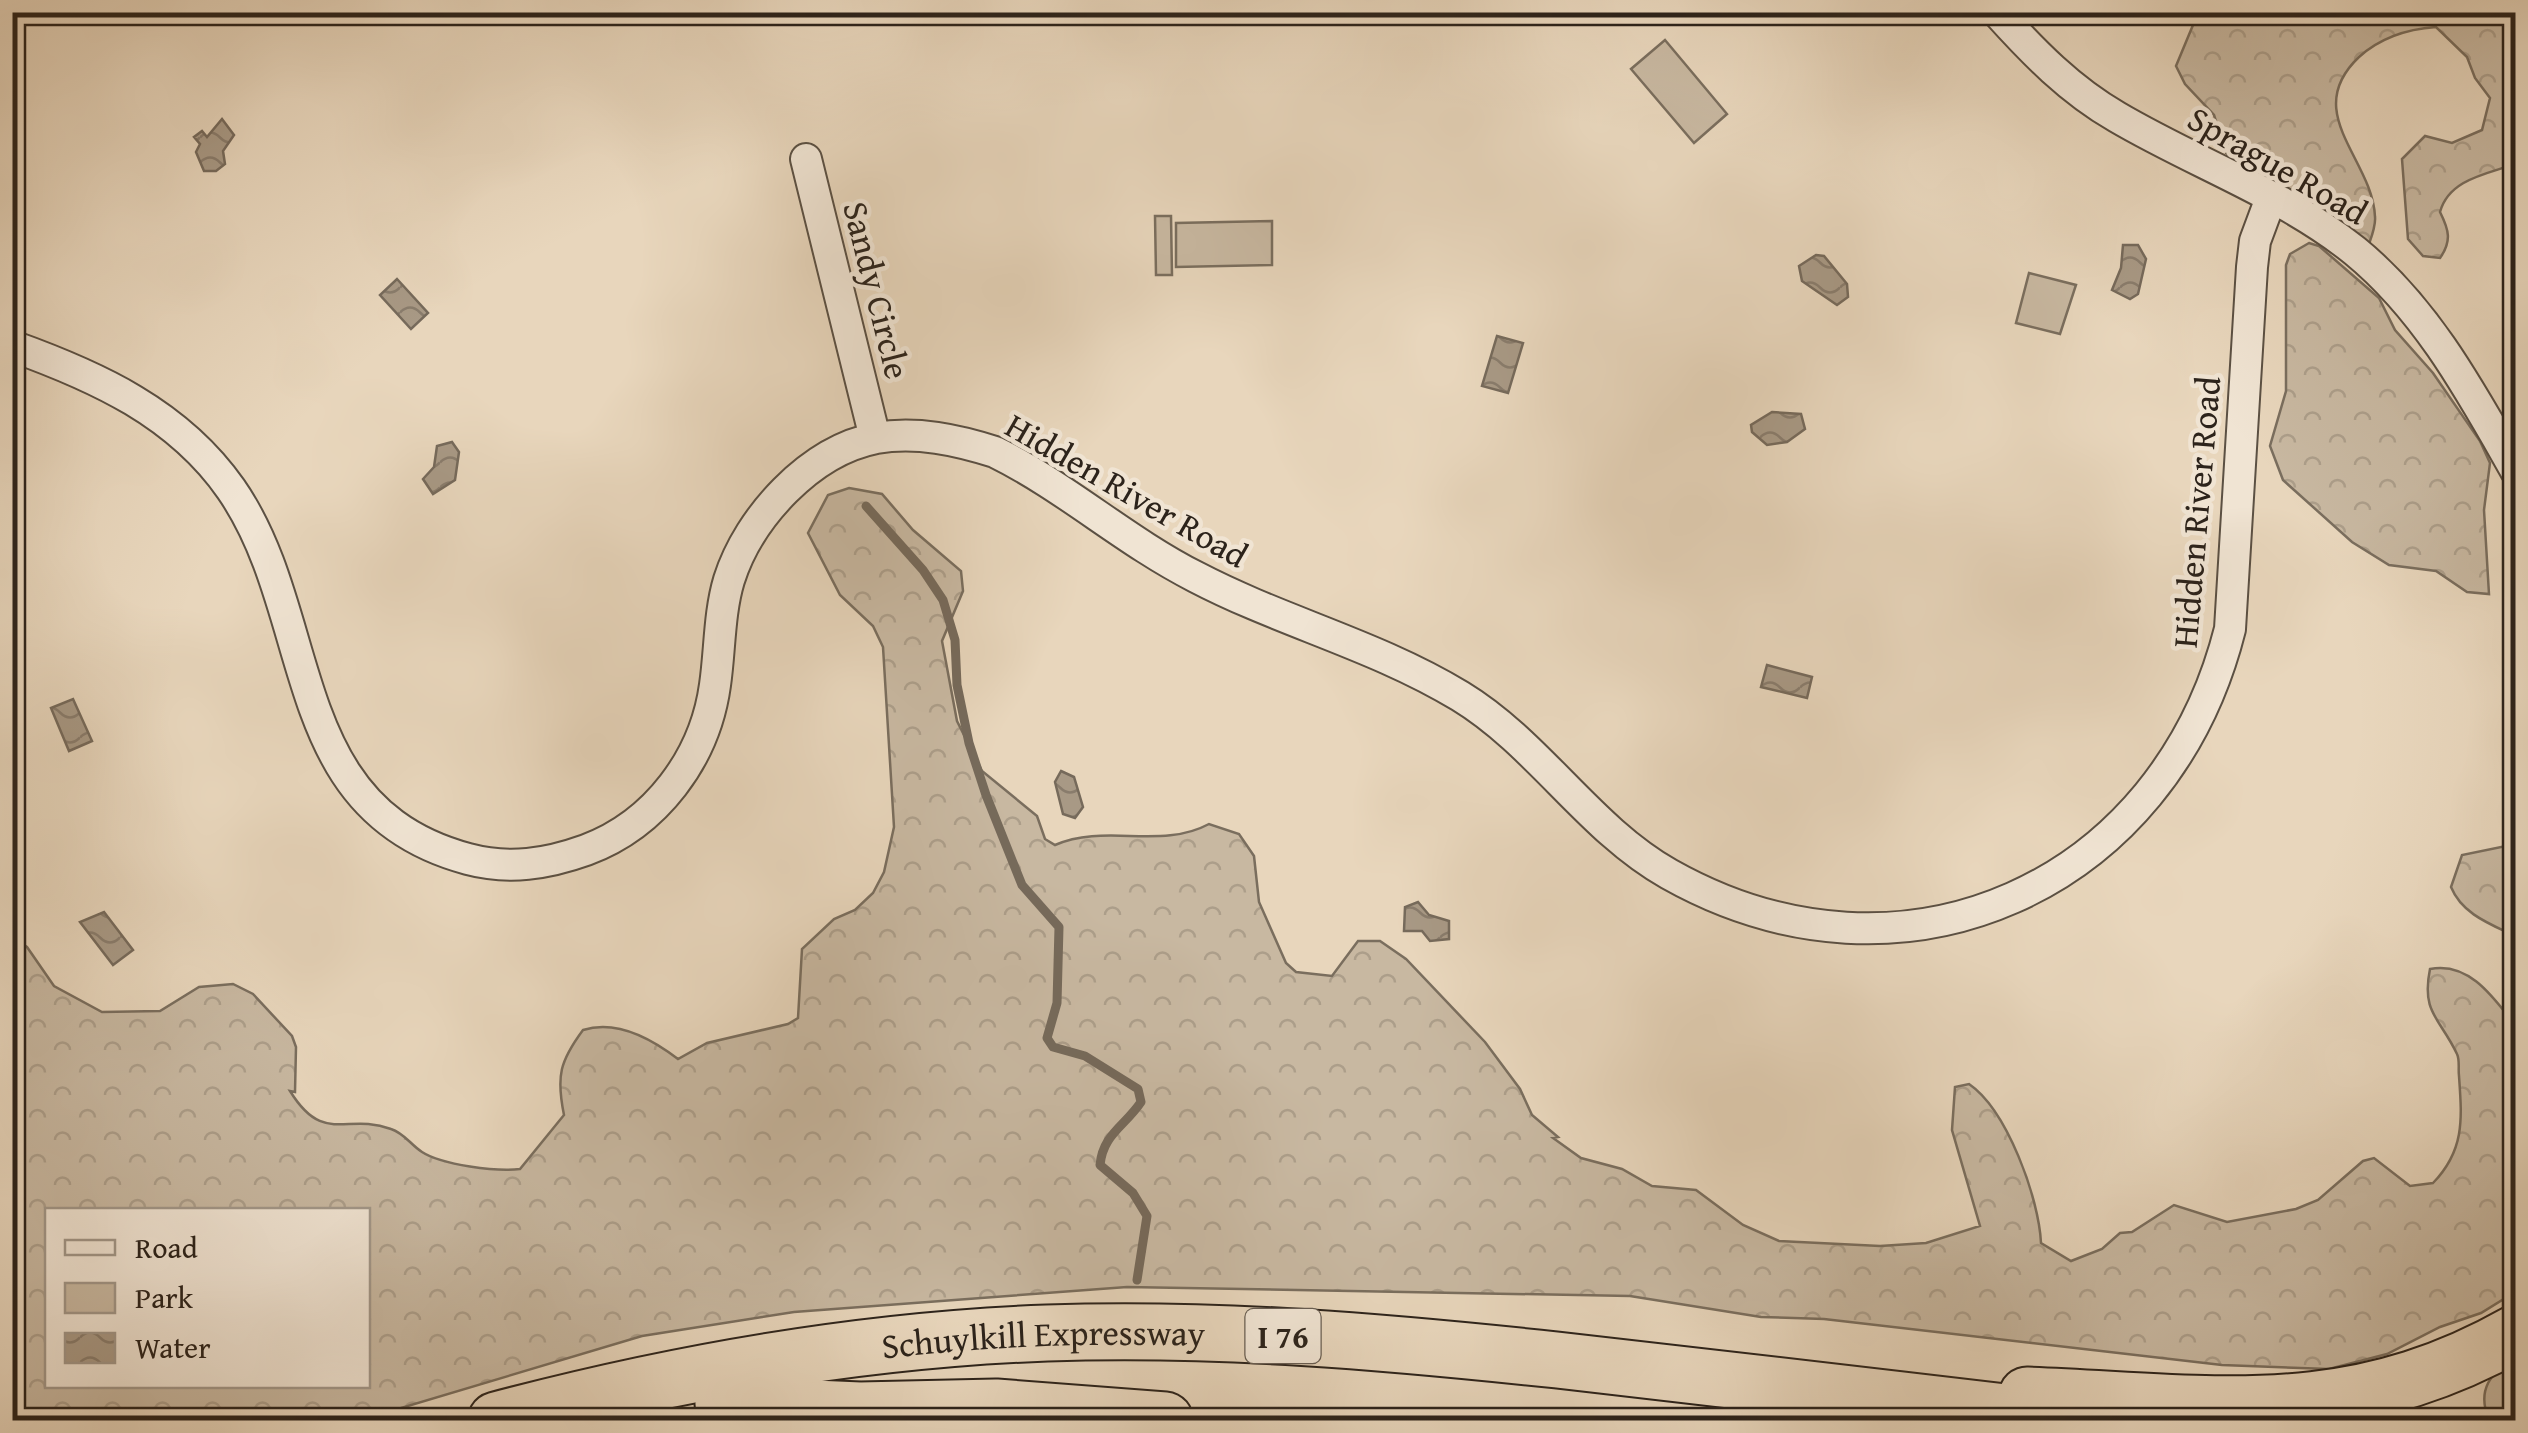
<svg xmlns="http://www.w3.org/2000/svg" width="2528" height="1433" font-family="'Gentium Book Plus',serif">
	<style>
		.green { fill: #c8b8a1; stroke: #7a6e5e; stroke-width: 2.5 }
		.forest { fill: url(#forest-crowns); stroke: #7a6e5e; stroke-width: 2.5; fill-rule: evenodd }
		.water { fill: url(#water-waves); stroke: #766a5b; stroke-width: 2.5 }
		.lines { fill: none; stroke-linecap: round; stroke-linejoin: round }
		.stream { stroke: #766a5b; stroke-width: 9 }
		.minor-casing { stroke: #5b5043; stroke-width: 34 }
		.motorway-casing { stroke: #2c231b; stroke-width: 59 }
		.minor { stroke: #f0e4d3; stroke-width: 30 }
		.motorway { stroke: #e8d6bc; stroke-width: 55 }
		.labels { text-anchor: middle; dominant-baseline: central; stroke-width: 9; stroke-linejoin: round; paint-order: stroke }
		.shield { fill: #f0e4d3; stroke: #675d52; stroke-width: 2.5 }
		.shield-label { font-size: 32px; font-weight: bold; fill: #2c231b }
		.street-label { font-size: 35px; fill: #2c231b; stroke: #f0e4d3 }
	</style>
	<defs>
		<pattern id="forest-crowns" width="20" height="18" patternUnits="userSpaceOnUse" patternTransform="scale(2.5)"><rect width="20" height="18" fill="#c8b8a1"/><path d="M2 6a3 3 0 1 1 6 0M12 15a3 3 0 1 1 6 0" fill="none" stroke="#ac9e8a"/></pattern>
		<pattern id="water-waves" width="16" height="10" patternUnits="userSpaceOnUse" patternTransform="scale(2.5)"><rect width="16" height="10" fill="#a89985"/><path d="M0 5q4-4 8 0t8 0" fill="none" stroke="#897c6c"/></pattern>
	</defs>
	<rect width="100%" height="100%" fill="#e8d6bc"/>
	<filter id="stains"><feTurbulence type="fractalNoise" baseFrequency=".002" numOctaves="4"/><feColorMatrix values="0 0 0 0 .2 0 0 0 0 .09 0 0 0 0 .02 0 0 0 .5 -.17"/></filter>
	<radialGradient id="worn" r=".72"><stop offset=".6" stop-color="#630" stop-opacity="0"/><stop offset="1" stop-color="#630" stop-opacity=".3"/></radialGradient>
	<path class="green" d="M1665,40L1727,114L1694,143L1631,69Z
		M1155,216H1171L1172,275H1156Z
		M1272,221V265L1176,267V223Z
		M2029,273L2076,285L2060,334L2016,323Z
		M2515,1355V1420H2489C2476,1389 2491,1374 2515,1355Z"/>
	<path class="forest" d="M2198,13H2515V164C2487,174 2449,179 2440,212C2449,230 2452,241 2440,258L2423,256L2408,239L2402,159L2425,136L2452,143L2482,130L2490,98L2475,78L2467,57L2436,27C2408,29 2381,37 2359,57C2300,113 2373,159 2375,217C2376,226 2371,238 2368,247L2226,153L2214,115L2185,84L2176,66Z
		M2309,243L2319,246L2379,298L2395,330L2433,373L2480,441L2490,463L2484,510L2489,594L2467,592L2436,571L2389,565L2352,542L2283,480L2270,446L2286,391V265L2290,254Z
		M849,488L882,494L913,530L961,571L963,591L942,641L957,721L982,771L1037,816L1045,839L1055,845C1105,823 1161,850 1209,824L1239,834L1254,856L1259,902L1286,963L1296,972L1332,976L1358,941H1380L1406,959L1485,1042L1520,1089L1532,1115L1558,1137L1553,1138L1581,1158L1622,1169L1652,1186L1696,1190L1743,1225L1779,1241L1880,1246L1926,1243L1980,1226L1952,1130L1955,1087L1969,1084C2007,1110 2039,1198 2041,1243L2071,1261L2102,1249L2120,1233L2132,1232L2174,1205L2227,1222L2296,1209L2318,1200L2363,1161L2374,1158L2410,1186L2433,1183C2465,1150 2462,1119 2459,1076C2458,1069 2460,1060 2457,1054C2440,1018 2421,1013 2430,969C2469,961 2494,998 2515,1025V1292L2481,1313L2440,1327L2387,1354L2329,1369L2222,1365L1824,1319L1761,1317L1630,1296L1127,1287L794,1312L642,1336L361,1420H13V938L27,947L54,986L102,1012L160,1011L199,987L233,984L253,994L292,1036L296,1047L295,1092L290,1091C324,1146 346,1112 391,1129C404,1133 411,1145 422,1152C442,1165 497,1172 520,1169L564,1115C556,1076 560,1061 583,1030C617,1019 652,1039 678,1059L707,1043L788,1024L798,1018L802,949L834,919L855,910L873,893L884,872L894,827L883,647L873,626L840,595L808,533L828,495ZM368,1210V1386H48V1210Z
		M2506,846L2515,848V936C2490,924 2462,914 2451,887L2462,855Z"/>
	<path class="water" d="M222,119L234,135L223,151L225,164L216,171H204L196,152L200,144L194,137L202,131L207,137Z
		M2123,245H2138L2146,259L2138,294L2130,299L2112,290L2121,268Z
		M1816,255L1824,256L1847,284L1848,297L1837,305L1802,281L1799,266Z
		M397,279L428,313L411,329L380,295Z
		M1497,336L1523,343L1508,393L1482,386Z
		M1772,412L1801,414L1805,429L1787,442L1767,445L1752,432L1751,425Z
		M452,442L459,452L455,480L433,494L423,479L434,467L437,446Z
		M1767,665L1812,677L1807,698L1761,687Z
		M73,699L92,741L69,751L51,708Z
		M1061,771L1074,777L1083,807L1075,818L1063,814L1055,782Z
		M1418,902L1429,915L1449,921V939L1430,941L1422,931H1404L1405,907Z
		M104,912L133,950L113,965L80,922Z"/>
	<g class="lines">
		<path class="stream" d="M866,506L923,570L943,600L955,640L957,685L969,743L986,795L1022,885L1059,927L1057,1003L1047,1038L1053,1047L1085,1056L1138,1089L1141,1102C1125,1126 1103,1134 1100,1165L1133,1193L1147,1216L1137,1280"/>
		<defs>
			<path id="minor" d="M1997,12C2033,52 2070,90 2117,117C2195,163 2284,194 2355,251C2427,310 2471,392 2516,471
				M806,159L875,438
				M12,346C96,376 178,413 231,489C320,617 281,809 468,859C509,870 547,864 586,850C656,824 705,758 715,685C720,651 719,613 729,580C749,517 810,451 876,438C917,431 957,440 995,452C1066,487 1125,541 1196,577C1282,622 1376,645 1460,696C1539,744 1589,829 1669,874C1903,1006 2165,887 2230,629L2252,267L2255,241L2271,198"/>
			<g id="motorway">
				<path d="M2027,1395C2212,1402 2346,1429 2516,1333"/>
				<path d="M723,1404L860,1410L996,1407L1165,1420"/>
				<path id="s1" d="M496,1420C677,1372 860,1340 1047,1333C1218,1327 1388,1342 1557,1360C1729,1379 1901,1400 2073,1420"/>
			</g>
		</defs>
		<use href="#minor" class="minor-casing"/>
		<use href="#motorway" class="motorway-casing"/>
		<use href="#minor" class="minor"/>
		<use href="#motorway" class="motorway"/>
	</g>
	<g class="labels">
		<rect class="shield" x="1245.5" y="1309" width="75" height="54" rx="8"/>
		<g class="shield-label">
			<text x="1283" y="1336">I 76</text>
		</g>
		<g class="street-label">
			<text transform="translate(2278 165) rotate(30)">Sprague Road</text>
			<text transform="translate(877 290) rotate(76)">Sandy Circle</text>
			<text transform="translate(1127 490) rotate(30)">Hidden River Road</text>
			<text transform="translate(2196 512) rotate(-85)">Hidden River Road</text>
			<text stroke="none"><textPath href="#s1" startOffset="555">Schuylkill Expressway</textPath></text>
		</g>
	</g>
	<rect width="2528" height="1433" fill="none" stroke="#e8d6bc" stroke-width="50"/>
	<rect x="15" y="15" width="2498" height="1403" fill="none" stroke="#2c231b" stroke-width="5"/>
	<rect x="25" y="25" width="2478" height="1383" fill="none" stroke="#2c231b" stroke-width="2.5"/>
	<rect x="45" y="1208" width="325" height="180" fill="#f0e4d3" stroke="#a29789" stroke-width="2.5"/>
	<rect x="65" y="1240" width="50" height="15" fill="#f0e4d3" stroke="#a29789" stroke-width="2.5"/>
	<text x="135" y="1258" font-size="30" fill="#2c231b">Road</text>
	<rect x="65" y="1283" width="50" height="30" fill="#c8b8a1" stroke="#a29789" stroke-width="2.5"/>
	<text x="135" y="1308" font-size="30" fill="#2c231b">Park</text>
	<rect x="65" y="1333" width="50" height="30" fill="url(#water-waves)" stroke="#a29789" stroke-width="2.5"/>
	<text x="135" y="1358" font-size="30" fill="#2c231b">Water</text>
	<rect width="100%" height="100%" filter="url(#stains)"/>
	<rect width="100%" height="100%" fill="url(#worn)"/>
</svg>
